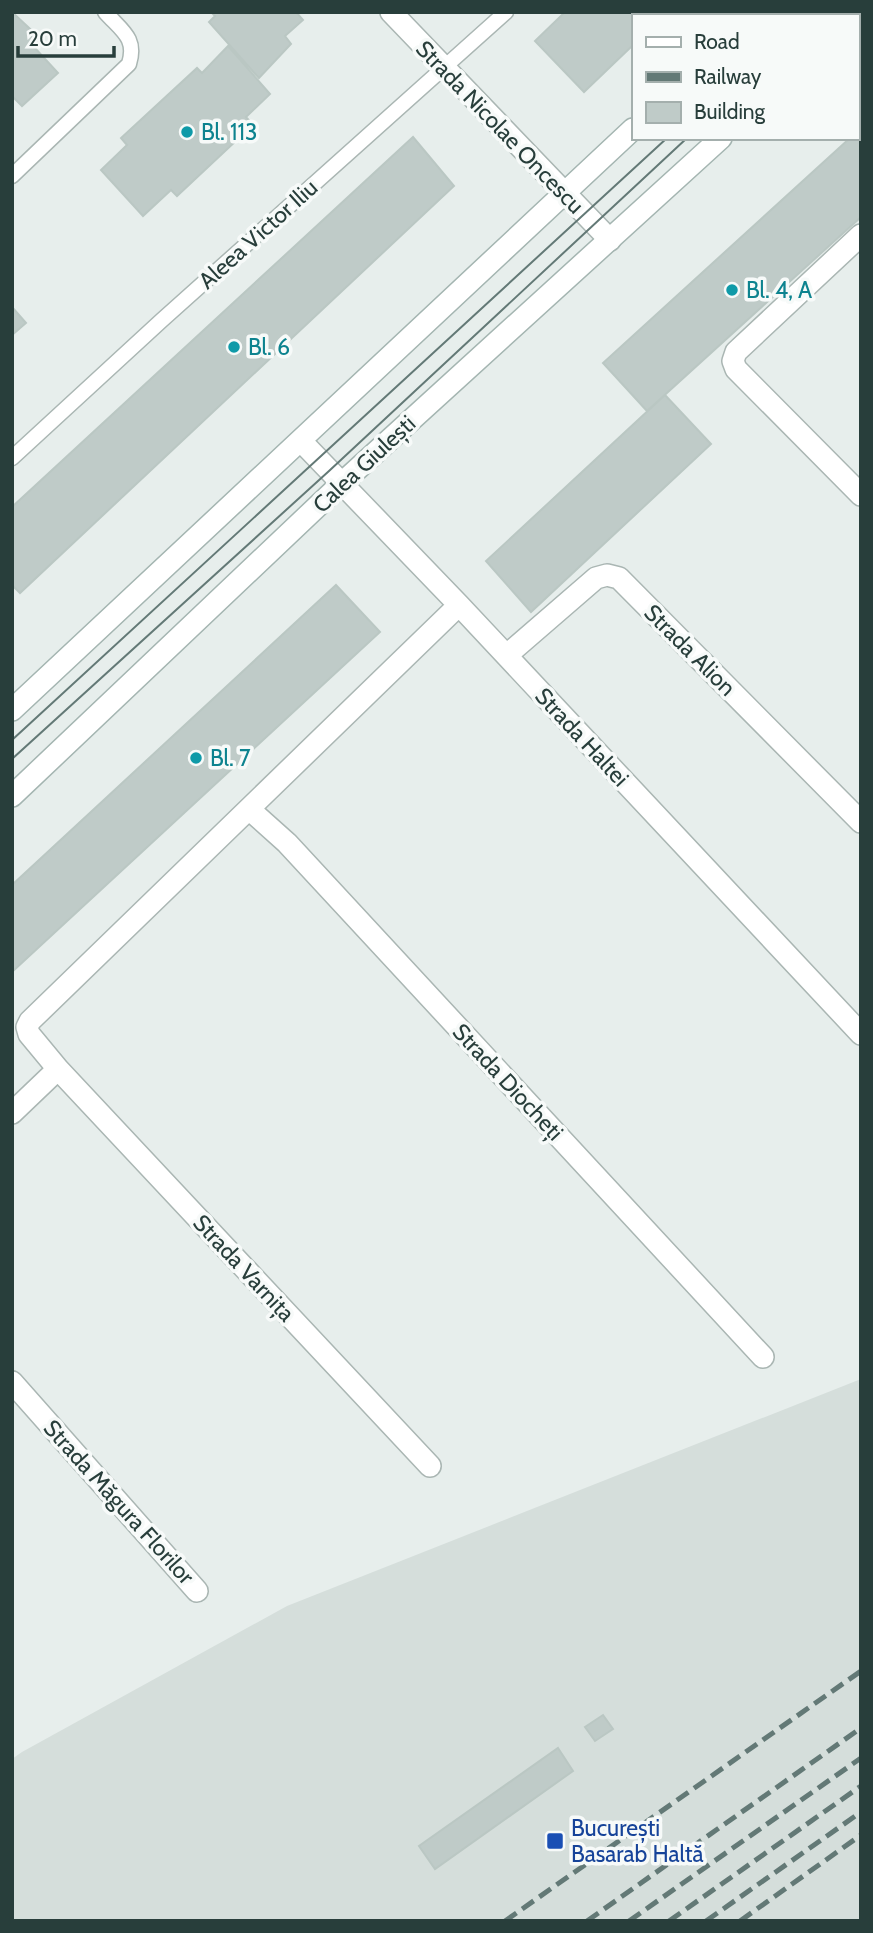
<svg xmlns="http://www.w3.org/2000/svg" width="873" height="1933" font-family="Cabin,sans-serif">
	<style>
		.built { fill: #d5dedb }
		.building { fill: #bfcbc8; stroke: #bac7c3; stroke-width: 2 }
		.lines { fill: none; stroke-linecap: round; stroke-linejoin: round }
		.lane-casing { stroke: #aab6b3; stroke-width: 17 }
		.street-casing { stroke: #aab6b3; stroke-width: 24 }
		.secondary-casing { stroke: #a4b5b1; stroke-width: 24 }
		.lane { stroke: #fff; stroke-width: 14 }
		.street { stroke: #fff; stroke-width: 21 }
		.secondary { stroke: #fff; stroke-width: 21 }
		.tram { stroke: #637976; stroke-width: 2 }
		.rail { stroke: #637976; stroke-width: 5; stroke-dasharray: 14 7; stroke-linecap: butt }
		.culture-dot { fill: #0f9aa8; stroke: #f7faf9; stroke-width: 2.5 }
		.transit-dot { fill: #1a4fb4; stroke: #f7faf9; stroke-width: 2.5 }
		.labels { text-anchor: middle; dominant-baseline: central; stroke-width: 7; stroke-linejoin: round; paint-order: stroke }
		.street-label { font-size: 23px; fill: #283e3b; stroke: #f7faf9 }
		.culture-label { font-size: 23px; fill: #0d838f; stroke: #f7faf9; text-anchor: start }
		.transit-label { font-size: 23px; fill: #164399; stroke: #f7faf9; text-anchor: start }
	</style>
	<rect width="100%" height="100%" fill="#e7eeec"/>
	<path class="built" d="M861,1379V1921H12V1759L22,1752L287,1606Z"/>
	<path class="building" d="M12,12L42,40L34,47L58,73L22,106L12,96Z
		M211,12H296L303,20L285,36L291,44L259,78L209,22L215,16Z
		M565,12H668L664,16H633V45L584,92L535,41Z
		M228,46L270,94L246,117L253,125L177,196L171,190L143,216L101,170L127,145L121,138L197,68L202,73Z
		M861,129V217L647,411L603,363L850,138H857Z
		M413,137L454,186L20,593L12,585V507Z
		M12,307L26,323L12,335Z
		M665,395L711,444L531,612L486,561Z
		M336,585L380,632L12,972V885Z
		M603,1715L613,1729L595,1741L585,1727Z
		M558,1748L573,1771L435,1869L419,1846Z"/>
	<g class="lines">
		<defs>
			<path id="lane" d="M12,176L129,64C137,38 122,31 105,12
				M12,458L162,320L506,12"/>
			<path id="street" d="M391,12L610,240
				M861,235L736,352L733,361L736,369L861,495
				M301,441L459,605L861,1034
				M507,655L596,578L607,575L619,578L861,822
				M249,809L287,843L763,1357
				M58,1069L430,1466
				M12,1113L58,1069L29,1034L27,1027L30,1021L459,605
				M12,1382L197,1591"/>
			<path id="secondary" d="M758,16L762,12
				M855,16L858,12
				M12,710L633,129
				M12,796L342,483L721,138"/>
		</defs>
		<use href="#lane" class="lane-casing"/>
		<use href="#street" class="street-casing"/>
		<use href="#secondary" class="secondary-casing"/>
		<use href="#lane" class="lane"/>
		<use href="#street" class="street"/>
		<use href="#secondary" class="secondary"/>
		<path class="tram" d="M798,16L802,12
			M818,16L822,12
			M12,740L667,138
			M12,759L329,471L687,138"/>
		<path class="rail" d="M505,1921L861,1671
			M587,1921L861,1728
			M629,1921L861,1758
			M669,1921L861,1786
			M706,1921L861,1812
			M740,1921L861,1835"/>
	</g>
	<g class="culture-dot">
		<circle cx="187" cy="132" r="7"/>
		<circle cx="732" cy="290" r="7"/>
		<circle cx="234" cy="347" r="7"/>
		<circle cx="196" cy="758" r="7"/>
	</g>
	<rect class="transit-dot" x="546" y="1832" width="18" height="18" rx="3.5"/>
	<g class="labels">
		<g class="street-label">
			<text transform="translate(500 127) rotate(46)">Strada Nicolae Oncescu</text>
			<text transform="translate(258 234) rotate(-42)">Aleea Victor Iliu</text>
			<text transform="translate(364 464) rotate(-43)">Calea Giulești</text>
			<text transform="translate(690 650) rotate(45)">Strada Alion</text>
			<text transform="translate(582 737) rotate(47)">Strada Haltei</text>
			<text transform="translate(508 1082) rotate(47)">Strada Diocheți</text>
			<text transform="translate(244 1268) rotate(47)">Strada Varnița</text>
			<text transform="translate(119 1502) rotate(48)">Strada Măgura Florilor</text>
		</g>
		<g class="culture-label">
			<text x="201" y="132">Bl. 113</text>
			<text x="746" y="290">Bl. 4, A</text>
			<text x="248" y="347">Bl. 6</text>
			<text x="210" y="758">Bl. 7</text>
		</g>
		<g class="transit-label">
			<text x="571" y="1828">București<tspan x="571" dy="26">Basarab Haltă</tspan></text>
		</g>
	</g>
	<rect width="873" height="1933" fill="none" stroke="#283e3b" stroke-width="28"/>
	<rect x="632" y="14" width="228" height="126" fill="#f7faf9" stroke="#a4afad" stroke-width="2"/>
	<rect x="646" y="37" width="35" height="10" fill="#ffffff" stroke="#a4afad" stroke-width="2"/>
	<text x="694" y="49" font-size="21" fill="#283e3b">Road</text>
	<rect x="646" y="72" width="35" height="10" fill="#637976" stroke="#a4afad" stroke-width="2"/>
	<text x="694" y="84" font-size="21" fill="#283e3b">Railway</text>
	<rect x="646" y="102" width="35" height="21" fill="#bfcbc8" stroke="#a4afad" stroke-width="2"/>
	<text x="694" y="119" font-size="21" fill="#283e3b">Building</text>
	<path d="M18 46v10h96v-10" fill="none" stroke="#283e3b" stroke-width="3.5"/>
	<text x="28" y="46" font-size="21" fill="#283e3b" stroke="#f7faf9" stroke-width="5" paint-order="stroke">20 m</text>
</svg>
